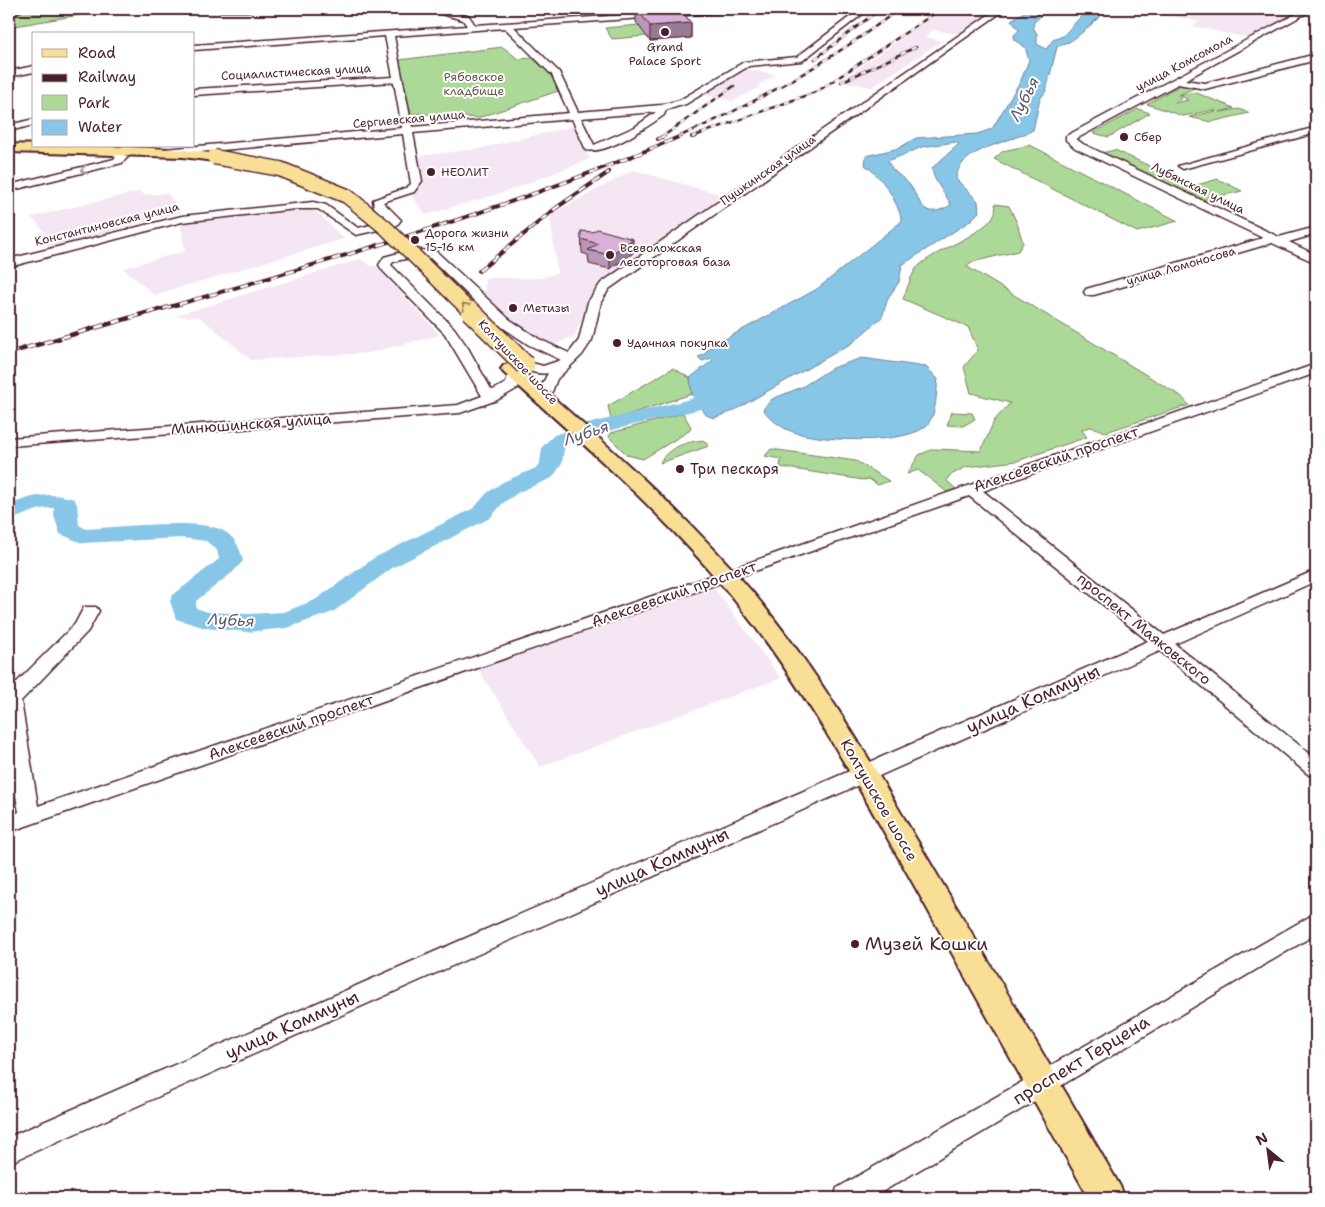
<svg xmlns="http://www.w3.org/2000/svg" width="1325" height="1207" font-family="'Shantell Sans',sans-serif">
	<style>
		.built { fill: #f4e7f3 }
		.green { fill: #acd997; stroke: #7b7c61 }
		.water { fill: #88c6e8; stroke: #6f839c; fill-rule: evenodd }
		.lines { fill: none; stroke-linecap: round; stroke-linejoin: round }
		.river { fill: #88c6e8; fill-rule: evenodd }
		.minor-casing { stroke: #4a1f2b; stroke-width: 3 }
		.major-casing { stroke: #4a1f2b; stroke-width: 4 }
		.minor { fill: #fff; fill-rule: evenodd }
		.major { fill: #f9df96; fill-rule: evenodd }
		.rail-far2-casing { stroke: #4a1f2b; stroke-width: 2.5 }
		.rail-far1-casing { stroke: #4a1f2b; stroke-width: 4 }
		.rail-casing { stroke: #4a1f2b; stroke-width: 4.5 }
		.rail-far2 { stroke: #fff; stroke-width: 2; stroke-dasharray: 5.5; stroke-linecap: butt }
		.rail-far1 { stroke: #fff; stroke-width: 2.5; stroke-dasharray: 8; stroke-linecap: butt }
		.rail { stroke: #fff; stroke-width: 3; stroke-dasharray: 9; stroke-linecap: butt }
		.major-bridge-far1-casing { stroke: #4a1f2b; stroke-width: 17; stroke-linecap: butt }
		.major-bridge-casing { stroke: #4a1f2b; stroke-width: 22; stroke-linecap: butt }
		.major-bridge-far1 { stroke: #f9df96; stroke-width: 14 }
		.major-bridge { stroke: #f9df96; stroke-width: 19 }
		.wall { fill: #bb97b9; stroke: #4a1f2b }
		.shaded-wall { fill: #987b96; stroke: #4a1f2b }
		.building { fill: #d9b0d7; stroke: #4a1f2b }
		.oneway { stroke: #ae9aa0 }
		.oneway2 { stroke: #a27f60 }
		.poi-dot { fill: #4a1f2b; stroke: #fff; stroke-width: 2 }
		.labels { text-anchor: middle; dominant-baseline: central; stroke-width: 4; stroke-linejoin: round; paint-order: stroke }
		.far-poi-label { font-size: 12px; fill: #4a1f2b; stroke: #fff; text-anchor: start }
		.far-street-label { font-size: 12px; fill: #4a1f2b; stroke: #fff }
		.far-park-label { font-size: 12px; fill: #67574b; stroke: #fff }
		.street-label { font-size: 15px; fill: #4a1f2b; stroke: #fff }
		.poi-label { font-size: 15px; fill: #4a1f2b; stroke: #fff; text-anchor: start }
		.water-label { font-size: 16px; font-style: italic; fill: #60596d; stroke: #fff }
		.near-street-label { font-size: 18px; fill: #4a1f2b; stroke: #fff }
		.near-poi-label { font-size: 18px; fill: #4a1f2b; stroke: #fff; text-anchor: start }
	</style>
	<rect width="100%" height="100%" fill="#fff"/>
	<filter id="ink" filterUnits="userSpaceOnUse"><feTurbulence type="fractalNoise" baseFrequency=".02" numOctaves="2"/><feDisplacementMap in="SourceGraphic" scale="10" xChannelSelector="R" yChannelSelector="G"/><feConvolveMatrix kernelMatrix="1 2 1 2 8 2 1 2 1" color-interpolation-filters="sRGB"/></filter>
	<g filter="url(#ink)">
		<path class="built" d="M944,9H995L957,34L933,30L925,37L942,41L872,87L839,81Z
			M1171,9H1276L1295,13L1249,38L1192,26L1200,22L1173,16Z
			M746,69L776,75L758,85V88L733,101L703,95Z
			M574,126L590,159L508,191L426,215L411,195L422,186L424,179L419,156L477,149Z
			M633,170L734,198L611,285L602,297H591L575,335L553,346L523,328L484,294L485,278H540L557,273L550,215Z
			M141,191L144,195L167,193L181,212L50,248L40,235L46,233L31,217Z
			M308,208L310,211L317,212L344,239L154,295L123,268L185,251L180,222Z
			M361,259L371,266H376L440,335L369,353L251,360L200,317L174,316Z
			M714,588L781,678L540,767L477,667L651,606Z"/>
		<path class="green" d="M26,9L98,12L9,27V18Z
			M639,25L647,36L612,39L605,28Z
			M503,47L518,59L532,58L551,74L558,91L478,118L411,113L399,60Z
			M1182,84L1197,87L1178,95L1182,98L1174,103L1188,100L1180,95L1194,92L1234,108L1220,112L1239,109L1249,113L1211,122L1189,117L1216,111L1213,110L1183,116L1147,104Z
			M1138,109L1150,113L1109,137L1093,133Z
			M1030,145L1178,221L1137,232L994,159L1003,151Z
			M1115,150L1193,186L1218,179L1242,191L1203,200L1101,153Z
			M995,204L1009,206L1017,223L1023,243L1018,251L972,262L966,266L1181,396L1189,405L1106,432L1091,427L1081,429L1087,437L1017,461L966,467L949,476L947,481L956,489L947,492L918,470L907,474L919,455L933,449L981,451L994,421L1010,403L971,393L964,367L978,350L968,327L903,299C907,290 910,278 915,270C930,249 1003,231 995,204Z
			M673,368L690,378L692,394L611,420L608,406Z
			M952,412L972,413L975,419L963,426L947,425Z
			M683,413L691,427L689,431L643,459L627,455L609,437L611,433Z
			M703,440L709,446L660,463C667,447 687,442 703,440Z
			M771,449L856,461L889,481L878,485L869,479L863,480L780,467L781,459L765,456Z"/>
		<path class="water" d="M1029,9H1049L1034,22L1033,27L1037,34V44L1046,49L1053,40L1063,36L1086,11L1103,9L1100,13L1101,15C1096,21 1074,40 1069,42C1064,43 1062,44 1057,47L1046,91L1040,99L1033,130C1010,143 958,148 956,179L978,201L979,212L970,221L902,265L899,282L888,298L882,317L852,343L731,412L714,418L706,415L692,394L690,378L713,360L712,358L702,361L698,357L705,354L707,349L817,289L902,221C897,200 883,178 865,165L866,156L899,148L916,138L977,134L992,129L1021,80L1029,60L1025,47L1014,40V35L1019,30L1011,20ZM955,142L959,144L932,168C933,182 945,192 951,205C921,222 922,201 909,184C902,176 892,172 888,161L922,147Z
			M862,358L926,367L938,379C936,393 937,412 928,424C911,446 810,442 786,429C777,424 769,418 763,409L772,399L802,387L832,368Z"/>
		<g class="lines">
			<path class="river" d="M726,377L733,379L736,383L705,408L604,432L568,443L564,449L562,464L552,478L519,492L503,503L490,518L392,568L333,612L287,628L248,632L206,628L176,619L170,601L173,595L219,559L217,550L206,541L182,538L82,543L60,534L54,516V508C38,507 24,516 9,520V505C31,496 50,491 74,499L77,504L79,525L86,529C115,527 199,518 222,530C235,537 240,547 243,561L233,572L196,601V608L208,612L248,614L284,612L315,600L374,558L474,508L487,493L503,482L536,468L540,463L542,447L554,435L591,423L691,399L719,379Z"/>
			<defs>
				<path id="minor" d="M15,9H24L9,17V12Z
					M78,9H255L251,11H82Z
					M423,9H436L469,16L475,25L713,9H747L743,11L514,27L559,72L578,112L661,105L680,100L744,62L797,57L860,9H869L802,61L749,66L686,104L666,110L664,115C647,127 607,155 586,150L572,119L413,133L422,181L414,192L383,202L401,220L396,226L356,235L318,209H296L182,222L9,267V259L182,216L313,202L326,205L358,228L388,221L374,207L373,200L406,188L411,184L403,134L164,155L159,152L164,149L402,128L394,82L194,95V89L393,77L385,36L194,50V45L467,26L463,20ZM505,28L552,75L569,113L412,127L394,36ZM656,112L635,127L594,145L581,118Z
					M997,9H1006L609,289L601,302L592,340L582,355L557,379L552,392L547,393L540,389L548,373C540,375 524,371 518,365L525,361L543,366L561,360L529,345L499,325L430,258L413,257L393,262L391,265L454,328L468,348L491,389L493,390L506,383L508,374L515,370L522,374L518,388L497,400L460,413L9,446V438L458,405L482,396L445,334L383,271L379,265L384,257L413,249L437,252L509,319L539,339L569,353L579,340L588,302L601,283Z
					M1305,9H1314L1185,80L1205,83L1316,54V60L1205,89L1178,84L1076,139L1083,144L1279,237L1316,227V234L1289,242L1316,255V263L1272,243L1094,295H1086L1084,292L1086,289L1263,238L1075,148L1066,140V136Z
					M34,66V72L9,77V71Z
					M34,119V125L9,131V125Z
					M1316,127V133L1183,169L1178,166Z
					M117,151L128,157L122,163L9,191V185L114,159L116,157L112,154Z
					M1316,364V373L983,491L1164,635L1316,570V581L1175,644L1316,759V778L1309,775L1160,651L9,1163V1137L1148,641L969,496L9,832V816L19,812L9,757V690L75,624L84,607H96L99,611L88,631L21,701L38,806L705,578Z
					M1316,913V934L872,1198H834L837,1188Z"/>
				<path id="major" d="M9,144C33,145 212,146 221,157L214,161L183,157L9,152Z
					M510,364L516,365C599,438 683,510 754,594C823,677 877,772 932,866C995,972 1058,1079 1120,1186L1125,1198H1089C1030,1094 972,989 914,885C860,790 808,693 740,607C671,520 586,446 504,373L501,369L504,365Z"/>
			</defs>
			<use href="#minor" class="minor-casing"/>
			<use href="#major" class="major-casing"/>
			<use href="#minor" class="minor"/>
			<use href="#major" class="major"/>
			<defs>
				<path id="rail-far2" d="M815,59L880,9
					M841,82L916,47
					M662,137L734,86
					M678,137C757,103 831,61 899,9
					M692,137L818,91L941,9"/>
				<path id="rail-far1" d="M692,137L696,136
					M658,139L664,136
					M479,271L556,208L609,172
					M148,313C329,261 509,210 681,136"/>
				<path id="rail" d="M9,353L153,311"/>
			</defs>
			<use href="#rail-far2" class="rail-far2-casing"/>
			<use href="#rail-far1" class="rail-far1-casing"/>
			<use href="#rail" class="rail-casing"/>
			<use href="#rail-far2" class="rail-far2"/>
			<use href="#rail-far1" class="rail-far1"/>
			<use href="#rail" class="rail"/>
			<defs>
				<path id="major-bridge-far1" d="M214,157L280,169L347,196L386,228L472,313"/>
				<path id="major-bridge" d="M470,311L525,365"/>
			</defs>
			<use href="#major-bridge-far1" class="major-bridge-far1-casing"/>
			<use href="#major-bridge" class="major-bridge-casing"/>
			<use href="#major-bridge-far1" class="major-bridge-far1"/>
			<use href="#major-bridge" class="major-bridge"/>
		</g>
		<path class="wall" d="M636,9H680L691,23V38L650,41L636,22Z
			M581,231L633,253L610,269L589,264L588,255L582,253Z"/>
		<path class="shaded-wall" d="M691,23V38L650,41V26Z
			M633,239V253L610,269V255Z"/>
		<path class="building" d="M637,9H680L691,23L650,26Z
			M597,229L633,239L610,255L588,250L598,244L581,239V231L592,232Z"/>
		<defs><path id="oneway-chevron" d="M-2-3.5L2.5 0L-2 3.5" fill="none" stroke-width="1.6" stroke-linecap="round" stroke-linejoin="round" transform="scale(1.25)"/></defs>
		<use class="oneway" href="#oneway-chevron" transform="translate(84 170) rotate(166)"/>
		<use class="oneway2" href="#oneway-chevron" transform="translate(465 306) rotate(-135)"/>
	</g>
	<g class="poi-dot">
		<circle cx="665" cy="32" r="5"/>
		<circle cx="1124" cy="137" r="5"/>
		<circle cx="431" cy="172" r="5"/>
		<circle cx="415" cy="240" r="5"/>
		<circle cx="610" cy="255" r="5"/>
		<circle cx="513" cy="308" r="5"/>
		<circle cx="617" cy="343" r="5"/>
		<circle cx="680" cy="469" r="5"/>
		<circle cx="855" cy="944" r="5"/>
	</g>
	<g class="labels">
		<g class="far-poi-label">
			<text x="665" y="47" text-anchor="middle">Grand<tspan x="665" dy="14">Palace Sport</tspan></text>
			<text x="1134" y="137">Сбер</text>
			<text x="441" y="172">НЕОЛИТ</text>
			<text x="425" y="233">Дорога жизни<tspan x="425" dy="14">15-16 км</tspan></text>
			<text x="620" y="248">Всеволожская<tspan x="620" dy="14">лесоторговая база</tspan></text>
			<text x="523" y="308">Метизы</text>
			<text x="627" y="343">Удачная покупка</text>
		</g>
		<g class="far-street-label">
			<text transform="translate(1184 63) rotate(-28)">улица Комсомола</text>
			<text transform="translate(296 72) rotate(-3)">Социалистическая улица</text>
			<text transform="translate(409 119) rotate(-5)">Сергиевская улица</text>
			<text transform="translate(768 170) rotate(-35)">Пушкинская улица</text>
			<text transform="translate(1198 188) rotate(26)">Лубянская улица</text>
			<text transform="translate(107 224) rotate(-14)">Константиновская улица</text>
			<text transform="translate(1181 266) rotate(-16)">улица Ломоносова</text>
			<text transform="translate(518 362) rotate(47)">Колтушское шоссе</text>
		</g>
		<g class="far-park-label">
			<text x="474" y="77">Рябовское<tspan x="474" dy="14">кладбище</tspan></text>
		</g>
		<g class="street-label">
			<text transform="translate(251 424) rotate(-4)">Минюшинская улица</text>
			<text transform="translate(1056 459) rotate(-19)">Алексеевский проспект</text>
			<text transform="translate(674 594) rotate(-19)">Алексеевский проспект</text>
			<text transform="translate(1144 629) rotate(39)">проспект Маяковского</text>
			<text transform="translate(291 727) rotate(-19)">Алексеевский проспект</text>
			<text transform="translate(879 800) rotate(60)">Колтушское шоссе</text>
		</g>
		<g class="poi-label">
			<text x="690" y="469">Три пескаря</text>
		</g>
		<g class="water-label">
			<text transform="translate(1024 99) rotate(-63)">Лубья</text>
			<text transform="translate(586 433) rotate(-19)">Лубья</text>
			<text transform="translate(231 620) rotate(3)">Лубья</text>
		</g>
		<g class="near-street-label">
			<text transform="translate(1033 699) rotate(-24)">улица Коммуны</text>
			<text transform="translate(662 862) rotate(-24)">улица Коммуны</text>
			<text transform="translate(292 1025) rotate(-24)">улица Коммуны</text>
			<text transform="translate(1081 1060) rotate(-31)">проспект Герцена</text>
		</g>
		<g class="near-poi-label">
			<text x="865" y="944">Музей Кошки</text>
		</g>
	</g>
	<rect width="1325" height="1207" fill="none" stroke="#fff" stroke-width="30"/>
	<rect x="15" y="15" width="1295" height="1177" fill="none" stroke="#4a1f2b" stroke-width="2" filter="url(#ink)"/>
	<rect x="32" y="32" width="162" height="115" fill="#ffffff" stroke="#b7a5aa"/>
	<rect x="42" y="49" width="25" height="8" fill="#f9df96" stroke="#b7a5aa"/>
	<text x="78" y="58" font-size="15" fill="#4a1f2b">Road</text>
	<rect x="42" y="74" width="25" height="8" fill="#4a1f2b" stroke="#b7a5aa"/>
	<text x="78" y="82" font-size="15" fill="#4a1f2b">Railway</text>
	<rect x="42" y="95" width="25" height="15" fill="#acd997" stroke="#b7a5aa"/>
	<text x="78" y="108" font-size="15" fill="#4a1f2b">Park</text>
	<rect x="42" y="120" width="25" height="15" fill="#88c6e8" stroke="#b7a5aa"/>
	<text x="78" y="132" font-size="15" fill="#4a1f2b">Water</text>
	<g transform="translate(1268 1150) rotate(331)" stroke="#ffffff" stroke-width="4" paint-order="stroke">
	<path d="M0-4L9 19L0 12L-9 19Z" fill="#4a1f2b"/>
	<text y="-8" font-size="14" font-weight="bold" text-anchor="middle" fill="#4a1f2b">N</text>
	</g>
</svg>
